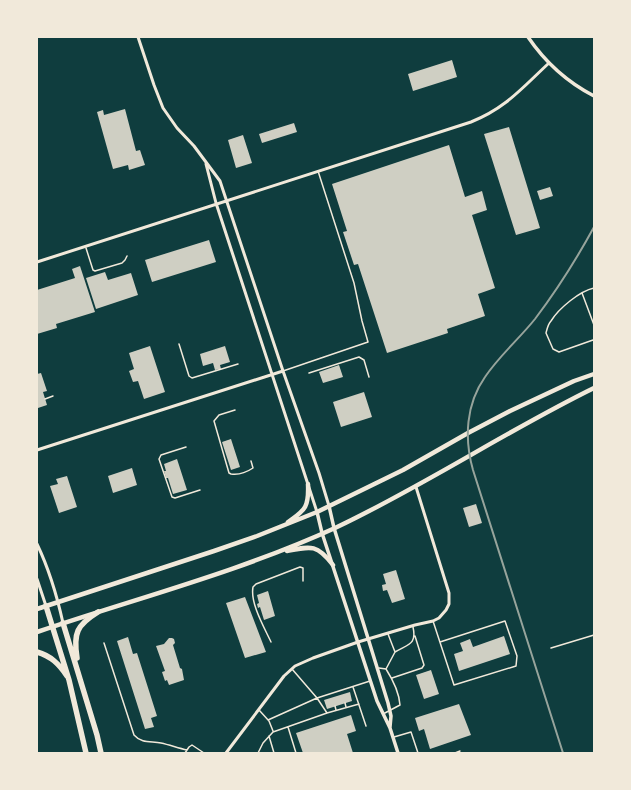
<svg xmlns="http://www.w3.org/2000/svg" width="631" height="790" font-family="Quicksand,sans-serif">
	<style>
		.building { fill: #cfcfc3 }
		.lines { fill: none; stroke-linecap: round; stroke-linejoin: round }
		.service { stroke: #f1e9da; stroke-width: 1.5 }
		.minor { stroke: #f1e9da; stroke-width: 3 }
		.tertiary { stroke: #f1e9da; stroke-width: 3.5 }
		.primary { stroke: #f1e9da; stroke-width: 4.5 }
		.motorway { stroke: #f1e9da; stroke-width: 5.5 }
		.rail { stroke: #97a49c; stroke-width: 2 }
	</style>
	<rect width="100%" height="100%" fill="#0f3d3e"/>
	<path class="building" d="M452,60L457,77L413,91L408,74Z
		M125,109L136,151L140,150L145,165L129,170L128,165L113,169L97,112L103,110L104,115Z
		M294,123L297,132L262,143L259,134Z
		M509,127L540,228L516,235L484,134Z
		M243,135L252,163L236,168L228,140Z
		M449,145L465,197L482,191L487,210L472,215L495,288L478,294L485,316L447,329L448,333L387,353L358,264L354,265L343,232L347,231L332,184Z
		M550,187L553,196L540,200L537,191Z
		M209,240L216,262L152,282L145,260Z
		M80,266L95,312L56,324L57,328L37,334V290L75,278L72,269Z
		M105,272L108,280L131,273L138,295L96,309L86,278Z
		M150,346L165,392L144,399L138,381L133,382L129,371L134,369L129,353Z
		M225,346L230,362L220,365L221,369L215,370L213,363L203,366L200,354Z
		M339,365L343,377L323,383L319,372Z
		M41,373L47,391L43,392L47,405L38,408L37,374Z
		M364,392L372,417L341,427L333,402Z
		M231,439L240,467L231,470L222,442Z
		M177,459L187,490L173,494L168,478H166L164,471H166L164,464Z
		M132,468L137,485L113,493L108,476Z
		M67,476L77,507L59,513L50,486L58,484L56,479Z
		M476,504L482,523L469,527L463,508Z
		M396,570L405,599L392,603L387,590L383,591L382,585L386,584L383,574Z
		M268,591L275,616L264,620L260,607L258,608L257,604L259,603L257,595Z
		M245,597L266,652L245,658L226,603Z
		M504,636L510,654L459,671L454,654L463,651L460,643L470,639L473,647Z
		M128,637L133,654L137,653L157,716L151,718L154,727L145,729L117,641Z
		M169,638H172L174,639L175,643L173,645L180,668L182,669L184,680L169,685L167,680L165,681L162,672L165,671L156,646L164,644Z
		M431,670L439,694L424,699L416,675Z
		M350,692L352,701L327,709L324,700Z
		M459,704L471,735L430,749L424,729L419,731L415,718Z
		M351,715L356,731L347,734L353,753H303L296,733Z"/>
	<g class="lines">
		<path class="service" d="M86,248L93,270L95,271L122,263L125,260L127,256
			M594,288C580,291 559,308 551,321C548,324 547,329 546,333L553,349L559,352L593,340L594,339
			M582,293L594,325
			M179,344L189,376L192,378L238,364
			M283,371L368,342L362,321L354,283L318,171
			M309,373L359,357L364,360L369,377
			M45,399L53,396
			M235,410L219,415L214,421L229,473L231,474C238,475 247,472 253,468L251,461
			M186,447L161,455L159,459L172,497L175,498L200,490
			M433,621L454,685L516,666L517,656L505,621L440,642
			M271,642C264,627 250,603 253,587L256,584L300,567L303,568V581
			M104,643L134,735C142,744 151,741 161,743C170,745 178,748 187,750
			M551,648L594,635
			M395,652C408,644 417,645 413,627
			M379,668L386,669C393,680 399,691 400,705L383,714
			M292,669L317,698L327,713L359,704
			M386,669L395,652L388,634
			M392,678L422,668L424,665L415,636
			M353,687L366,726
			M345,703L346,707
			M335,706L336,710
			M259,710L269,721L273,731
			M268,720L317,698L370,681
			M288,727L296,753
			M269,736L274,753
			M394,737L411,732L418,753
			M185,753L189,747L192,745L204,753
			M258,753L263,743L273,732L327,713
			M455,753L460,751"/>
		<path class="minor" d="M138,37L154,85L163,108L177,128L194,146L220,181L283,371L319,473L329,506
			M206,164L216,203L317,512
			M37,262L471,122C506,108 522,88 549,63
			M37,450L283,371
			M37,544C49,569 57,596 63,623
			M37,579L46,606
			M226,753L284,676L295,666L313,658L358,642L415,625L433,621L439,618L446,610L449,604V593L416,487"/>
		<path class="tertiary" d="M528,37C545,62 567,82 594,96
			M329,506L334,528L388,703L391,716L390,727
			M317,512L322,533L377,701L390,728L398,753"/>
		<path class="primary" d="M288,522C306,510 309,506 308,484
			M287,551C311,546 317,544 333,565
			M37,609L214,551L257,536L317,512L403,470L468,433L510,411L574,381L594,374
			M37,632C137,598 239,572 335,528C424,486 506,431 594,388"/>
		<path class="motorway" d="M46,606L69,680L86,753
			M63,623L97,735L101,753
			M37,652C51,656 59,664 67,676
			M77,658C73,633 77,625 98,612"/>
		<path class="rail" d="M563,753L473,470C464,438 466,404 485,377C499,356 519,339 535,319C557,290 576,260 594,227"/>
	</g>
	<rect width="631" height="790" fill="none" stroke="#f1e9da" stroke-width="76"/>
</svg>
